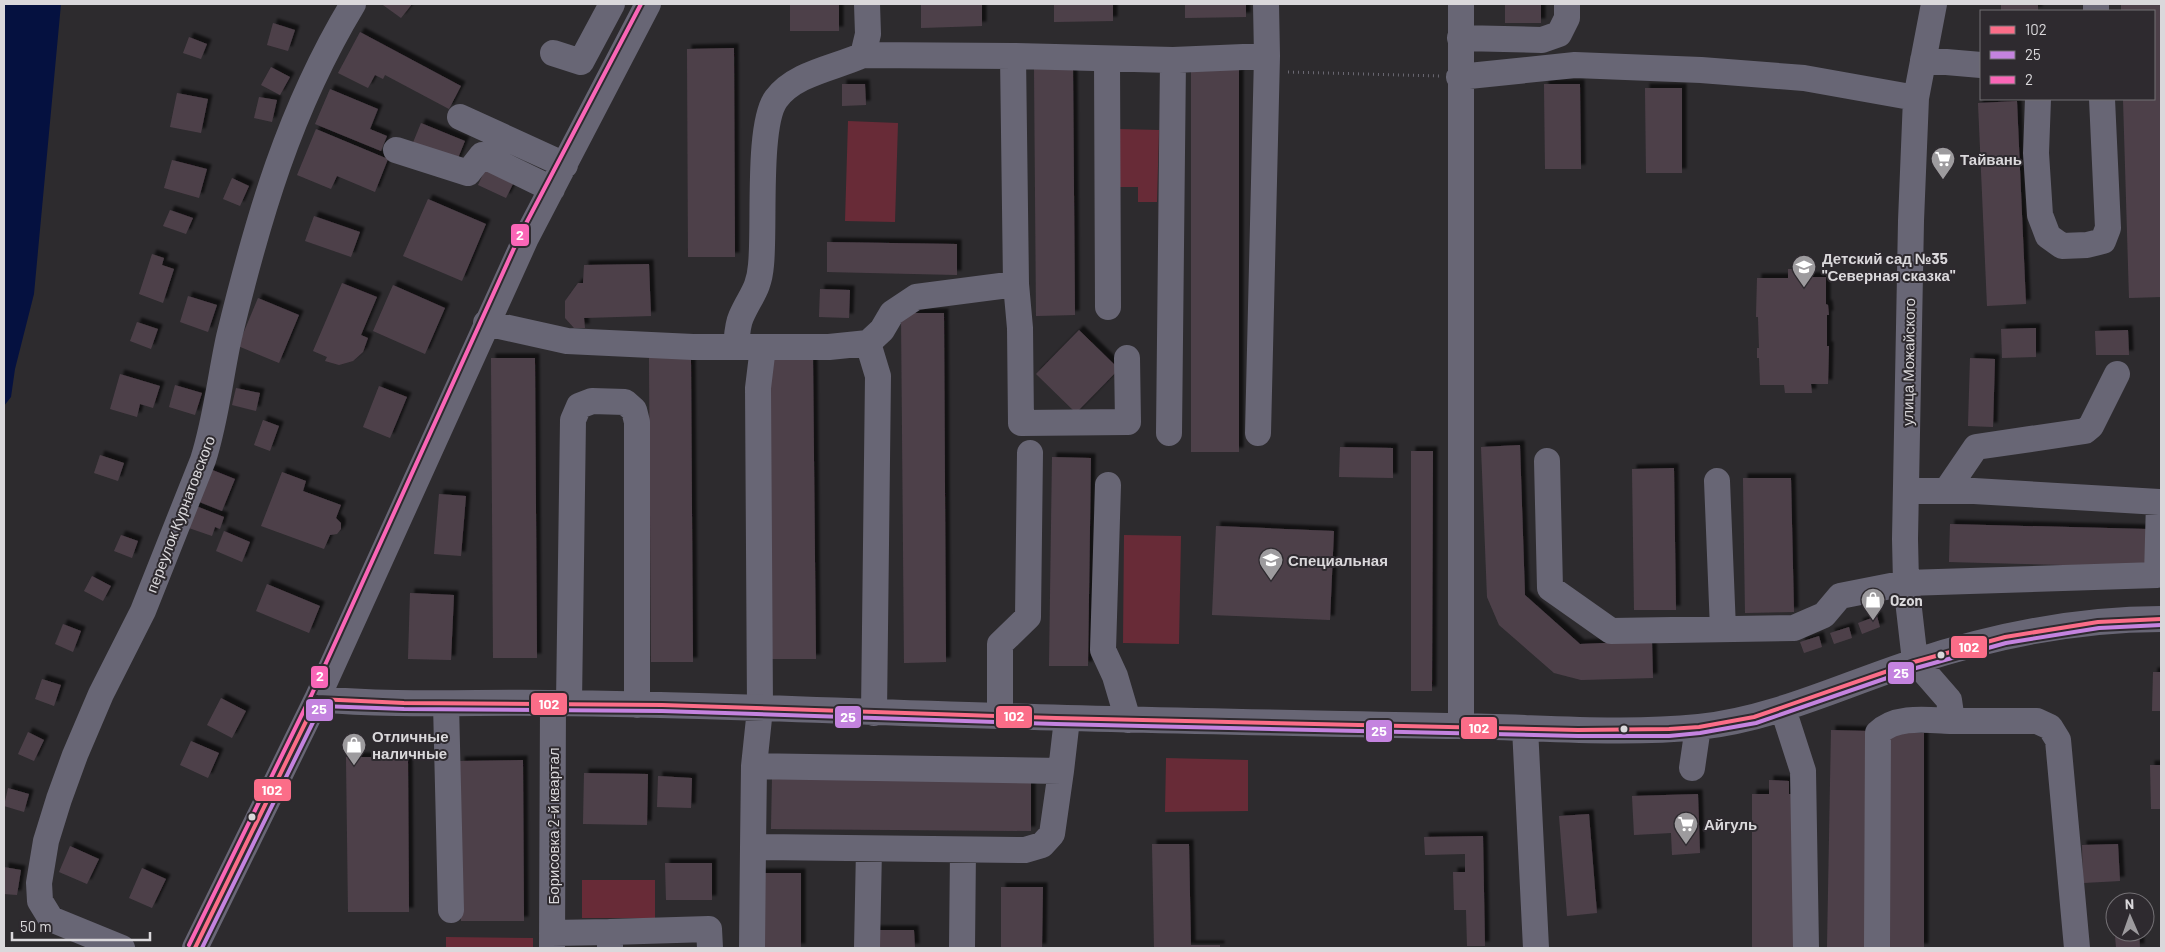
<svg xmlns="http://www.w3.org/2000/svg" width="2165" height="952" font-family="Barlow,sans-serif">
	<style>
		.green { fill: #682b37 }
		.water { fill: #051140 }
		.building { fill: #4e404a; filter: url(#shadow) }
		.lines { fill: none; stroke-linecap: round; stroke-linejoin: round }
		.path { stroke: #6a6872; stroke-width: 3; stroke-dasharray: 1 4; stroke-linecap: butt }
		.minor { stroke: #686675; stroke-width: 26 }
		.bus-1-casing { stroke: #2e2a2f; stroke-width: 8 }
		.bus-2-casing { stroke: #2e2a2f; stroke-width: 8 }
		.bus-3-casing { stroke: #2e2a2f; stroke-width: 8 }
		.bus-1 { stroke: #fb6d88; stroke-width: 4 }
		.bus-2 { stroke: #c483df; stroke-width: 4 }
		.bus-3 { stroke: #fa66b7; stroke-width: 4 }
		.bus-dot { fill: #dad8db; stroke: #2e2a2f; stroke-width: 2 }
		.labels { text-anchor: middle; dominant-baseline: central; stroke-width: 4; stroke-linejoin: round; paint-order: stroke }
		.poi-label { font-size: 15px; font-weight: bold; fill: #dad8db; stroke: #2e2a2f; text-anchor: start }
		.street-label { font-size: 15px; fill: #dad8db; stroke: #2e2a2f }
		.line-badge { stroke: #2e2a2f; stroke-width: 2 }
		.badge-label { font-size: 14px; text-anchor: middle; font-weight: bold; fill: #fff }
	</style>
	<defs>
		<filter id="shadow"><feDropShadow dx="4.5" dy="-4.5" stdDeviation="1" flood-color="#0009"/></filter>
	</defs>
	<rect width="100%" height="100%" fill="#2d2b2e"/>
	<path class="green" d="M848,121L898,123L895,222L845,221Z
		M1118,129L1159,130L1157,202H1138V187H1116Z
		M1124,535L1181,536L1179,644L1123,643Z
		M1166,758L1248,760V811L1165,812Z
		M582,880H655V918H582Z
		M446,937L533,938V948H446Z"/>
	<path class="water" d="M4,4H61L34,294L15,369L11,397L4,406Z"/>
	<path class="building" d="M384,4H412L401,18L383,5Z
		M790,4H839V31H790Z
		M921,4H982V26L921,28Z
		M1054,4H1113V21L1054,22Z
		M1185,4H1246V17L1185,18Z
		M1505,4H1541V23H1505Z
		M2001,4H2038V11H2001Z
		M2121,4H2161V297L2129,298L2123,99H2154V11H2121Z
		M273,23L295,30L288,51L267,45Z
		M360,32L461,86L449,109L385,75L383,79L375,75L368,88L338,73Z
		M189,37L207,44L201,59L183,53Z
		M734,48L735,257H688L687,49Z
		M1034,66H1073L1075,315L1036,316Z
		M271,67L290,77L280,95L261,85Z
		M1191,67H1239V452H1191Z
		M842,84H865L866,105L842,106Z
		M1544,84H1580L1581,169H1545Z
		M1645,88H1682V173H1646Z
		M330,89L378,109L370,129L387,136L381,151L315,124Z
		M177,93L208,99L201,133L170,127Z
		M259,97L277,100L272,122L254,118Z
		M2017,101L2026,304L1987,306L1978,103Z
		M421,123L465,141L456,163L412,145Z
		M316,129L388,159L375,192L337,176L331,189L297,175Z
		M172,160L207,169L199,198L164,188Z
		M487,166L515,180L506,198L478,185Z
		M232,178L249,186L240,206L223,199Z
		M428,199L486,224L462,281L403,256Z
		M170,210L193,218L186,234L163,226Z
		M314,216L360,232L351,257L305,241Z
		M827,242L957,244V275L827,272Z
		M152,254L164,258L162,265L174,269L163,303L139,294Z
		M649,264L651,316L584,318L585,328H574L565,318V301L578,283H583L584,265Z
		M1788,269H1809V277H1826V304L1828,305L1829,315H1827V346H1829L1828,384H1811L1812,393H1785L1784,385H1760L1759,358H1757V348H1759L1758,317H1756L1757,278H1788Z
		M342,283L377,297L361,335L368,338L363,352L353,361L339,365L325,361L327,357L313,351Z
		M393,285L445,308L425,354L373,331Z
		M820,289L850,290L849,318L819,317Z
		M188,296L217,305L208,332L180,322Z
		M258,298L299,315L279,363L238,346Z
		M901,313H944L946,662L904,663Z
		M137,322L158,329L151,349L130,341Z
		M2036,328V357L2002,358L2001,329Z
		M1079,330L1119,369L1076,413L1036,374Z
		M2128,330L2129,355H2096L2095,331Z
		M813,356L816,659H768L766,357Z
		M491,358H535L537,658H493Z
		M649,358H691L693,662H651Z
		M1970,358L1995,359L1993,427L1968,426Z
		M120,374L160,386L153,408L140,404L137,417L110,409Z
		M175,385L202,393L195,415L169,407Z
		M379,386L407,397L390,438L363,427Z
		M236,388L260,393L256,411L232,405Z
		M263,420L279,426L270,451L254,445Z
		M1520,445L1525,595L1580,644L1652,641L1653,678L1581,680L1554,673L1499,625L1487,597L1481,447Z
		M1340,447L1393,448V478L1339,477Z
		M1411,451H1433L1432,691H1411Z
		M100,455L124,463L118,481L94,473Z
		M1052,457L1091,458L1088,666H1049Z
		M205,467L235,479L222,511L192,499Z
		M1674,468L1676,610H1634L1632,469Z
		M282,472L306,481L303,491L341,505L336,518L341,523V529L337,534L330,535L324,549L261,526Z
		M1743,478H1791L1794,612L1745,613Z
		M439,494L466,496L461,556L434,554Z
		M191,504L224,517L220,529L215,527L212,536L183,526Z
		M1950,524L2147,529L2146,567L1949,562Z
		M1216,526L1334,531L1330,620L1212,615Z
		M224,531L250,542L242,562L216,551Z
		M121,535L138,541L132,558L114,551Z
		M92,576L111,586L103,601L84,591Z
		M267,584L320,606L309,633L256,611Z
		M410,593L454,595L451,660L408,659Z
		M1877,616L1880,627L1862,634L1858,623Z
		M63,624L81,631L73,652L55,644Z
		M1849,627L1852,638L1834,644L1830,633Z
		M1819,636L1822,647L1804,653L1800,642Z
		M2153,672H2161V711H2152Z
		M42,679L61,685L54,706L35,699Z
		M221,698L246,711L232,738L207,725Z
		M1831,730L1869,731L1866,948H1827Z
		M28,732L44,740L34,761L18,754Z
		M1886,733H1924V948H1885Z
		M191,741L219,753L208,778L180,765Z
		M346,757H408L409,912H348Z
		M523,760L524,921H461L460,761Z
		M2150,765H2161V809H2151Z
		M584,773L648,774L647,825L583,824Z
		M658,776L692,778L691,808L657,807Z
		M772,778L1031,780V831L771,829Z
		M1769,780L1789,781V794H1796L1795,948H1752V794H1769Z
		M8,788L29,794L24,812L4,806Z
		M1698,794L1700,853L1672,855L1671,833L1634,835L1632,796Z
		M1589,814L1597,913L1567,916L1559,816Z
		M1483,836L1485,946H1467L1466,910H1454L1453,872H1465V854L1425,855L1424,837Z
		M1152,844H1189L1191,945H1220V948H1154Z
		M2118,844L2120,881L2083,883L2082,845Z
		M70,846L99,859L87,884L59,872Z
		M665,863H712V900H666Z
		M4,867L21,870L17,895L4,894Z
		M142,868L166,879L152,908L129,898Z
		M759,873H801V948H759Z
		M1001,887H1043L1042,948H1001Z
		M872,930H914L915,948H872Z
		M2139,932L2140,948H2116L2115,935Z"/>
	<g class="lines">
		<path class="path" d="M1288,72L1439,76"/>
		<path class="minor" d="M2096,4V11
			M1460,38L1542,40L1559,34L1567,18V4
			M553,53L581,62L612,4
			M863,55L868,34L867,4
			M1107,59L1108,307
			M1923,60L1981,65
			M1459,77L1575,65L1701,70L1804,78L1916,98
			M2038,99L2036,153L2040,215L2048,236L2062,246L2087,245L2103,241L2108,228L2102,99
			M460,117L565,165
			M396,150L468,173L482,155L552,189
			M486,323L567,341L693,347H829L868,343L882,330L892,313L916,297L1016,284
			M868,343L878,376L874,713
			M736,347C737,338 737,326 741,317C750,296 759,290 761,265C765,228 757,125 776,99C795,73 835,68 863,55L1013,56
			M763,347L758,388L760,709L754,766L1061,771L1067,719
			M1127,358L1128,422L1021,423L1020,328L1016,284L1013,56L1173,60
			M1169,433L1173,60L1267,56
			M1258,433L1267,56L1266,4
			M1547,461L1550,588L1611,631L1794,628L1824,615L1840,596L1906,583L2157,575L2159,502L1974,491H1906
			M1717,481L1723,629
			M1108,485L1103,650L1115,676L1128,720
			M1946,491L1976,447L2085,431L2091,426L2117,374
			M1915,661L1906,583L1905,539L1911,221L1916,98L1934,4
			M1915,661L1949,700L1952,721H2037L2050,727L2058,740L2077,948
			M317,699C394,706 472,702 550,703C700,704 849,712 999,716C1151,721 1304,723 1457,726C1537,727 1619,735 1699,727C1774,719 1843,685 1914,662C1993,636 2077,619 2161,619
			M569,703L573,420L579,406L592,401L625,402L634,410L637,422V705
			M446,704L451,910
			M1783,709L1803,771L1806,948
			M1000,716V644L1028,617L1030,453
			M1461,726V4
			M1525,728L1536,948
			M754,766L753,847L1025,850L1042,845L1052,834L1061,771
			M1692,768L1698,727
			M610,932L709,929L710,948
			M552,933L610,932V948
			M122,948L51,919L40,901L39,883L46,841L59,799L75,755L101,694L143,611L203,460C216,420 220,378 229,337C258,218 289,110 353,4
			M195,948L317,699L526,238L648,4
			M552,948L553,703
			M752,948L753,847
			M867,948L869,849
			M962,948L963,850
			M1877,948L1878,733C1896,715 1928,720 1952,721"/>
		<defs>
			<path id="bus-1" d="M317,699L404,703L662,705L1056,718L1578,730L1669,729L1699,727L1754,717L1914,662L2005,637L2098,622L2161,619
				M195,948L317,699"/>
			<path id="bus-2" d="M202,948L321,706L404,709L662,711L1056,724L1578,736H1669L1700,733L1756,723L1916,668L2006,643L2099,628L2161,625"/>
			<path id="bus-3" d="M189,945L311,696L520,235L641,4"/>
		</defs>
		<use href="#bus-1" class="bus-1-casing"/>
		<use href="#bus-2" class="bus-2-casing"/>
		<use href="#bus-3" class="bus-3-casing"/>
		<use href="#bus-1" class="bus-1"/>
		<use href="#bus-2" class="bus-2"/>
		<use href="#bus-3" class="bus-3"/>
	</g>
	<defs>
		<symbol id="supermarket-pin" viewBox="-11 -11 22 30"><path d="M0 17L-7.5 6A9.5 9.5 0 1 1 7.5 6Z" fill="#9d9b9e" stroke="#2e2a2f"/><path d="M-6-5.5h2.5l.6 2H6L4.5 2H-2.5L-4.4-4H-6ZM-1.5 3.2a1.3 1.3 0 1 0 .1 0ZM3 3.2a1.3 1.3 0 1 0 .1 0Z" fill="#fff"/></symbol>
		<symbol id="school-pin" viewBox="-11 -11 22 30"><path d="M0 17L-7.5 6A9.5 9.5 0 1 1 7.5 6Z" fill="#9d9b9e" stroke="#2e2a2f"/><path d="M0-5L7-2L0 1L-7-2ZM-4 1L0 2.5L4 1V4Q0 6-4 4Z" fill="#fff"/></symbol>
		<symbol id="shop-pin" viewBox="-11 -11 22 30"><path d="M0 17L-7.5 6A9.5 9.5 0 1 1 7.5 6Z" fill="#9d9b9e" stroke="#2e2a2f"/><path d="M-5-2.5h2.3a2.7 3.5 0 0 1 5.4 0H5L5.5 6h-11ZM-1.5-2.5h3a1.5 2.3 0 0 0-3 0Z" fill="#fff"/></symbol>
	</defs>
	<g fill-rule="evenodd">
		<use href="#supermarket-pin" x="1929" y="145" width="28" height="38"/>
		<use href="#school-pin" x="1790" y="253" width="28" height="38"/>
		<use href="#school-pin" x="1257" y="546" width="28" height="38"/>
		<use href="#shop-pin" x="1859" y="586" width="28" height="38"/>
		<use href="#shop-pin" x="340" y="731" width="28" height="38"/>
		<use href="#supermarket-pin" x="1672" y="810" width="28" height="38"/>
	</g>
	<g class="bus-dot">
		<circle cx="1941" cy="655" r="4.5"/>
		<circle cx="1624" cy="729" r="4.5"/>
		<circle cx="252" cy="817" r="4.5"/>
	</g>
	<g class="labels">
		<g class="poi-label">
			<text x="1960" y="159">Тайвань</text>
			<text x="1822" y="258">Детский сад №35<tspan x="1822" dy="17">"Северная сказка"</tspan></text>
			<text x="1288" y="560">Специальная</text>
			<text x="1890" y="600">Ozon</text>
			<text x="372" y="736">Отличные<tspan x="372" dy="17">наличные</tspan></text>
			<text x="1704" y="824">Айгуль</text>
		</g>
		<g class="street-label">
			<text transform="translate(1908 362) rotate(-89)">улица Можайского</text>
			<text transform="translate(180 514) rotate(-69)">переулок Курнатовского</text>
			<text transform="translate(553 826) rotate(-90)">Борисовка 2-й квартал</text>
		</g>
	</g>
	<g class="line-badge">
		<rect x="510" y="223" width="20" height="24" rx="5" fill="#fa66b7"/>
		<rect x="1950" y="635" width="38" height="24" rx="5" fill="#fb6d88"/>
		<rect x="1887" y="661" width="28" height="24" rx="5" fill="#c483df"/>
		<rect x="310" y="665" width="19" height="24" rx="5" fill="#fa66b7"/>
		<rect x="530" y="692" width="38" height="24" rx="5" fill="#fb6d88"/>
		<rect x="305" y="698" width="29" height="24" rx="5" fill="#c483df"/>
		<rect x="995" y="705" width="38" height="24" rx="5" fill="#fb6d88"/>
		<rect x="834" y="705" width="28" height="24" rx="5" fill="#c483df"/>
		<rect x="1460" y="716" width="38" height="24" rx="5" fill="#fb6d88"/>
		<rect x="1365" y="719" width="28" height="24" rx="5" fill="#c483df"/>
		<rect x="253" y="778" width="39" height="24" rx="5" fill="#fb6d88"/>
	</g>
	<g class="badge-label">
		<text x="520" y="240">2</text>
		<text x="1969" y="652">102</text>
		<text x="1901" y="678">25</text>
		<text x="320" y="681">2</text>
		<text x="549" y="709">102</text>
		<text x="319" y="714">25</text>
		<text x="1014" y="721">102</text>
		<text x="848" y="722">25</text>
		<text x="1479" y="733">102</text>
		<text x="1379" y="736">25</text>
		<text x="272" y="795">102</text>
	</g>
	<rect width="2165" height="952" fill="none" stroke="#dad8db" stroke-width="10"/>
	<rect x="1980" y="10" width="175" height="90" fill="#2e2a2f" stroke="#737074"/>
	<rect x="1990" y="26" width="25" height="8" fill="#fb6d88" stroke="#737074"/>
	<text x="2025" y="35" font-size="15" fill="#dad8db">102</text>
	<rect x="1990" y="51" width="25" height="8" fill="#c483df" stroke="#737074"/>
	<text x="2025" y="60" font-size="15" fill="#dad8db">25</text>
	<rect x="1990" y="76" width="25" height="8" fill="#fa66b7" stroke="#737074"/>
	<text x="2025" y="85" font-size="15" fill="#dad8db">2</text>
	<g transform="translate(2130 917) rotate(358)"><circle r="24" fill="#2e2a2f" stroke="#737074"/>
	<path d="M0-4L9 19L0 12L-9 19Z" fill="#9d9b9e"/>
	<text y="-8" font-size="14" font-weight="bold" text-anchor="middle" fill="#dad8db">N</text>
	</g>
	<path d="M12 932v8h138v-8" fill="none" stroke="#dad8db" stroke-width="2.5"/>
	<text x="20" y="932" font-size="15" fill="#dad8db" stroke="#2e2a2f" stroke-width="4" paint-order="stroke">50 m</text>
</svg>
